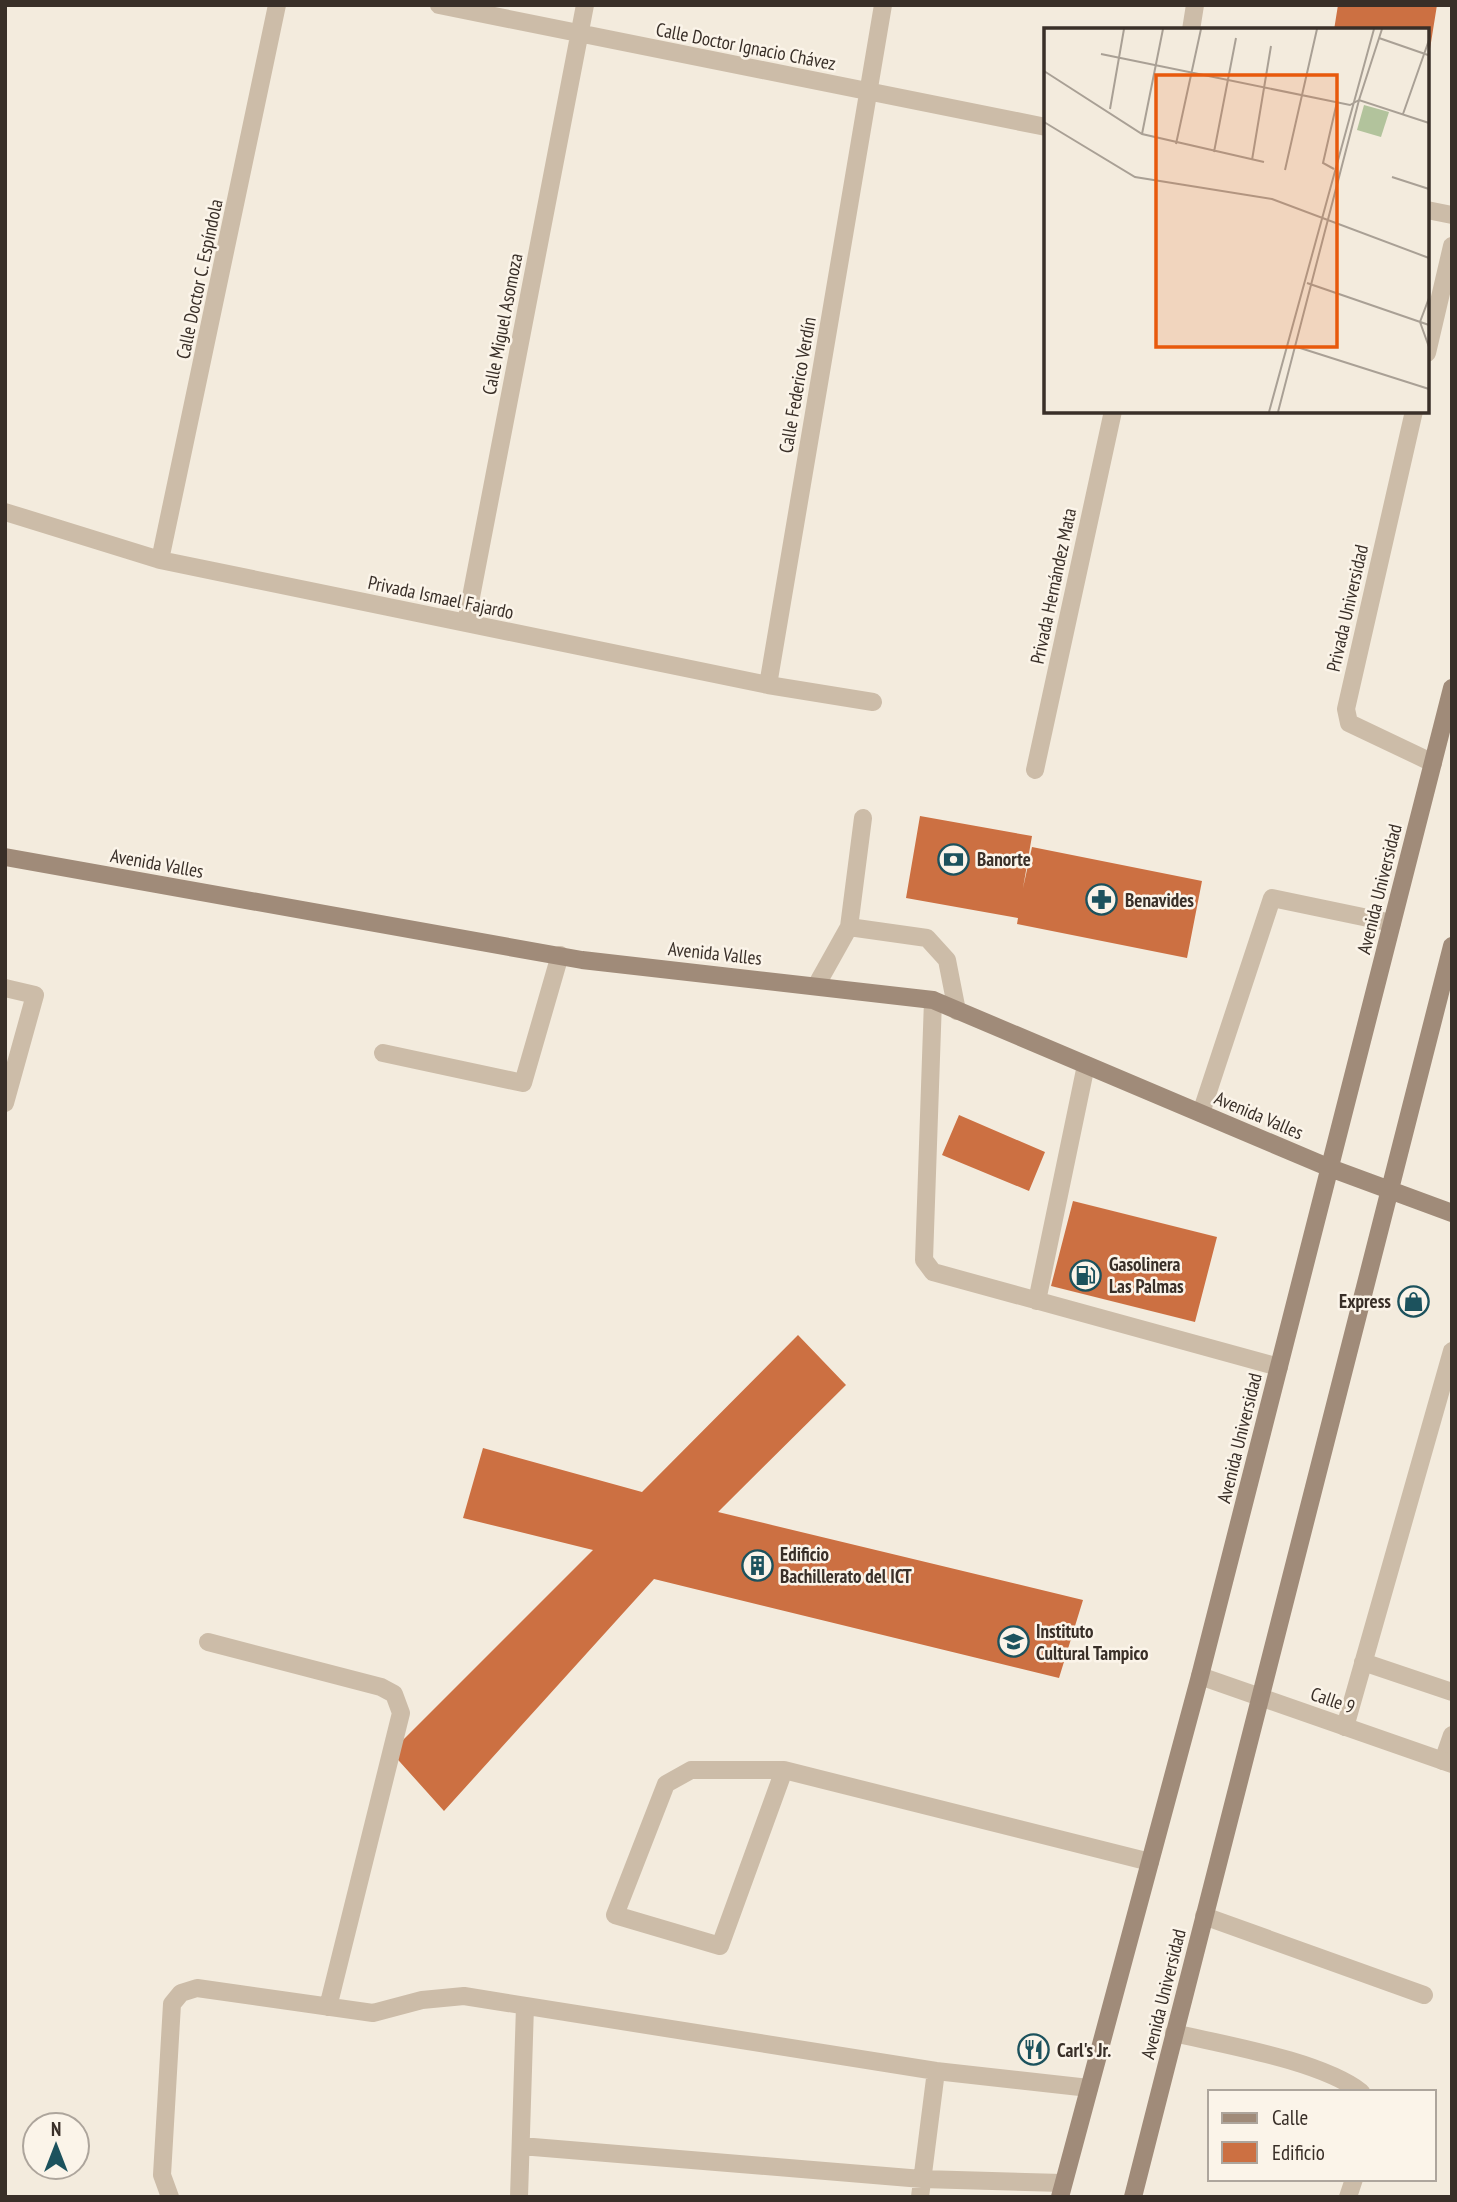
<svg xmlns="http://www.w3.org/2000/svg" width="1457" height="2202" font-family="'PT Sans Narrow',sans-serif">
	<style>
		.building { fill: #cc7042 }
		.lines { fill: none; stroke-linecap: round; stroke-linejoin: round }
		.service { stroke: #ccbca8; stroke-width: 18 }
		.minor { stroke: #ccbca8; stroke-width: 18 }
		.secondary { stroke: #a08b79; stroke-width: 18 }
		.labels { text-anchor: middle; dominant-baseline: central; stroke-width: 5; stroke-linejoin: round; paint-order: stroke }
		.street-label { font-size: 19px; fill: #392f28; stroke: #fbf4e9 }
		.poi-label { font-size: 19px; font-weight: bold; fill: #392f28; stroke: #fbf4e9; text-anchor: start }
		.inset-road { fill: none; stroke: #a9a095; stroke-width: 2 }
		.view { fill: #e8590c; fill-opacity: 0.15; stroke: #e8590c; stroke-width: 3.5 }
		.inset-edge { fill: none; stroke: #392f28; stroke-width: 3.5 }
	</style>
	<rect width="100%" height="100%" fill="#f3ebdd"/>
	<path class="building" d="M1338,5H1437L1429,55L1427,30H1334Z
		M920,816L1032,836L1023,888L1032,847L1202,881L1187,958L1017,924L1018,918L906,898Z
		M959,1115L1045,1152L1029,1191L942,1155Z
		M1073,1201L1217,1237L1195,1322L1051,1286Z
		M798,1335L846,1385L718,1512L1083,1600L1059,1678L654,1579L444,1811L391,1752L593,1550L463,1518L483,1448L642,1492Z"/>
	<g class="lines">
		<path class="service" d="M849,927L863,818
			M816,986L849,927L927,938L947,960L957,1011
			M5,988L35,995L5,1103
			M933,1000L924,1260L933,1272L1279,1367
			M383,1053L523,1083L560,955
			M1201,1113L1272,898L1392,923
			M1037,1301L1086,1065
			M208,1642L381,1687L394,1694L401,1713L328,2007
			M1363,1662L1452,1692
			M1345,1727L1452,1351
			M1443,1761L1452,1735
			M784,1770L720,1946L615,1915L666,1784L691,1770H784L1150,1862
			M1204,1916L1424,1995
			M1174,2033C1225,2045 1321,2061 1361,2092
			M521,2146L922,2179L1063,2183
			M170,2197L162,2175L172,2004L181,1993L197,1988L373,2013L422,2000L464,1996L936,2071L1089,2088
			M519,2197L525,2006
			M920,2197L936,2071
			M1348,2197L1354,2179"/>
		<path class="minor" d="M439,5L1046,127
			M1191,30L1195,5
			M1427,210L1452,215
			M1427,353L1452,246
			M1414,411L1346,709L1349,723L1433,763
			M5,512L160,560L768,685L873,702
			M160,560L277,5
			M466,623L585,5
			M768,685L883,5
			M1035,770L1113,411
			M1200,1676L1452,1764"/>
		<path class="secondary" d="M5,857L582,960L933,1000L1330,1168L1452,1213
			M1060,2197L1200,1676L1452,688
			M1133,2197L1452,946"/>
	</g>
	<defs>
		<symbol id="bank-ring" viewBox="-11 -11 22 22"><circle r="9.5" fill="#fbf4e9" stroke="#1c525d" stroke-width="1.5"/><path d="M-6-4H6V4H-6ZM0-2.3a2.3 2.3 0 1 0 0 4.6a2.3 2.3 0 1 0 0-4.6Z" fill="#1c525d"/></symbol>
		<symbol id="pharmacy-ring" viewBox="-11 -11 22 22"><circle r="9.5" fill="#fbf4e9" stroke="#1c525d" stroke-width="1.5"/><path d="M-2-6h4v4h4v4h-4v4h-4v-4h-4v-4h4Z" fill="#1c525d"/></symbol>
		<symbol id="fuel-ring" viewBox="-11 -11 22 22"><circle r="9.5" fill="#fbf4e9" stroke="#1c525d" stroke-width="1.5"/><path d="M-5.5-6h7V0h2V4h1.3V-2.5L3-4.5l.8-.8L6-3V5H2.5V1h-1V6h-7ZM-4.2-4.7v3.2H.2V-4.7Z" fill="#1c525d"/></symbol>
		<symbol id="shop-ring" viewBox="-11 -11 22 22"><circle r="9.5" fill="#fbf4e9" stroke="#1c525d" stroke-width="1.5"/><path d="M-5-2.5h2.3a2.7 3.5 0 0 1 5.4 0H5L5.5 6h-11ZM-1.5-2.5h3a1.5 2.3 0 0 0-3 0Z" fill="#1c525d"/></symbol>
		<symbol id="building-ring" viewBox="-11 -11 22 22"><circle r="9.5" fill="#fbf4e9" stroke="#1c525d" stroke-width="1.5"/><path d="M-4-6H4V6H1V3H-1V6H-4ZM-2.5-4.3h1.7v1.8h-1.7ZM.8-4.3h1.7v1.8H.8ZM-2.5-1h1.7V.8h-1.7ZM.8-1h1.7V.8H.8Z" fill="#1c525d"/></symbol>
		<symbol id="school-ring" viewBox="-11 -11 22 22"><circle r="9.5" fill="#fbf4e9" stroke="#1c525d" stroke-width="1.5"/><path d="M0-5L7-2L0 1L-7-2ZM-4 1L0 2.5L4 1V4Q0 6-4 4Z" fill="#1c525d"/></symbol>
		<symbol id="restaurant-ring" viewBox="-11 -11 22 22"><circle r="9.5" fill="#fbf4e9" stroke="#1c525d" stroke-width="1.5"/><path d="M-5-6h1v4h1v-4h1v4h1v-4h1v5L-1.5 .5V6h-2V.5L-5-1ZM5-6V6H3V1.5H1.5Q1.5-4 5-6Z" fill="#1c525d"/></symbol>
	</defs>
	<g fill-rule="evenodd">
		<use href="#bank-ring" x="936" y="842" width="35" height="35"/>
		<use href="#pharmacy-ring" x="1084" y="882" width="35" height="35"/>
		<use href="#fuel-ring" x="1068" y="1258" width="35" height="35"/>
		<use href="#shop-ring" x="1396" y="1284" width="35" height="35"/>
		<use href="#building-ring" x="740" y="1548" width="35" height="35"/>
		<use href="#school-ring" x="996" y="1624" width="35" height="35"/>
		<use href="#restaurant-ring" x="1016" y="2032" width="35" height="35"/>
	</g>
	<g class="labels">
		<g class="street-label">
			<text transform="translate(746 46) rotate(11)">Calle Doctor Ignacio Chávez</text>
			<text transform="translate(199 279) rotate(-78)">Calle Doctor C. Espíndola</text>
			<text transform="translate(502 324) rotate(-79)">Calle Miguel Asomoza</text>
			<text transform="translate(797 385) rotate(-80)">Calle Federico Verdín</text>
			<text transform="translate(1053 586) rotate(-78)">Privada Hernández Mata</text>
			<text transform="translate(441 597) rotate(12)">Privada Ismael Fajardo</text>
			<text transform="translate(1347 608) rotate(-77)">Privada Universidad</text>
			<text transform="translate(157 863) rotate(10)">Avenida Valles</text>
			<text transform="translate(1379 889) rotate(-76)">Avenida Universidad</text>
			<text transform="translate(715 953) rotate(6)">Avenida Valles</text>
			<text transform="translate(1259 1115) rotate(23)">Avenida Valles</text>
			<text transform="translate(1239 1438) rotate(-76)">Avenida Universidad</text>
			<text transform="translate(1333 1700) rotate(19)">Calle 9</text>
			<text transform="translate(1163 1994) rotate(-76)">Avenida Universidad</text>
		</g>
		<g class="poi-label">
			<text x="977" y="859">Banorte</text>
			<text x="1125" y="900">Benavides</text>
			<text x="1109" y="1264">Gasolinera<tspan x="1109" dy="22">Las Palmas</tspan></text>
			<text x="1391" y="1301" text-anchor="end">Express</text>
			<text x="780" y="1554">Edificio<tspan x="780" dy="22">Bachillerato del ICT</tspan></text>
			<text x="1036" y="1631">Instituto<tspan x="1036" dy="22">Cultural Tampico</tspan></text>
			<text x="1057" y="2050">Carl's Jr.</text>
		</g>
	</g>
	<g transform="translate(1044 28)">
		<rect width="385" height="385" fill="#f3ebdd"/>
		<path d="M320,77L345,84L337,109L313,102Z" fill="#b2c39c"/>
		<path class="inset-road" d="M335,10L384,27M57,26L306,77L315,72L385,95M0,43L98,106L220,134M66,81L80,1M359,86L385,12M0,94L91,149L228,171L385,230M98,106L119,1M132,116L157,1M170,124L192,10M208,132L227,18M290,141L279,135L293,74M241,142L273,1M348,149L385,161M263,255L385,297M385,270L376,294L385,319M253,319L385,361M225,384L330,1M234,384L315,72L338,1"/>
		<path class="view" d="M112,47H293V319H112Z"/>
		<rect width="385" height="385" class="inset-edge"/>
	</g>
	<rect width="1457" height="2202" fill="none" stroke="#392f28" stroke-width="14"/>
	<rect x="1208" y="2090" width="228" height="91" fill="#fbf4e9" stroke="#ada59c" stroke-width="2"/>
	<rect x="1222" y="2113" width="35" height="10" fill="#a08b79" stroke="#ada59c" stroke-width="2"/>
	<text x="1272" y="2125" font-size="21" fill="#392f28">Calle</text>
	<rect x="1222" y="2142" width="35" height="21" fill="#cc7042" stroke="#ada59c" stroke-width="2"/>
	<text x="1272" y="2160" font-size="21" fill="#392f28">Edificio</text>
	<g transform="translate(56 2146)"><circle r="33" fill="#fbf4e9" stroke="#ada59c" stroke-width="2"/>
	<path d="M0-5L12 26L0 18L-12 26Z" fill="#1c525d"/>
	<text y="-10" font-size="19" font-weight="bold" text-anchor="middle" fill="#392f28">N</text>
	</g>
</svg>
